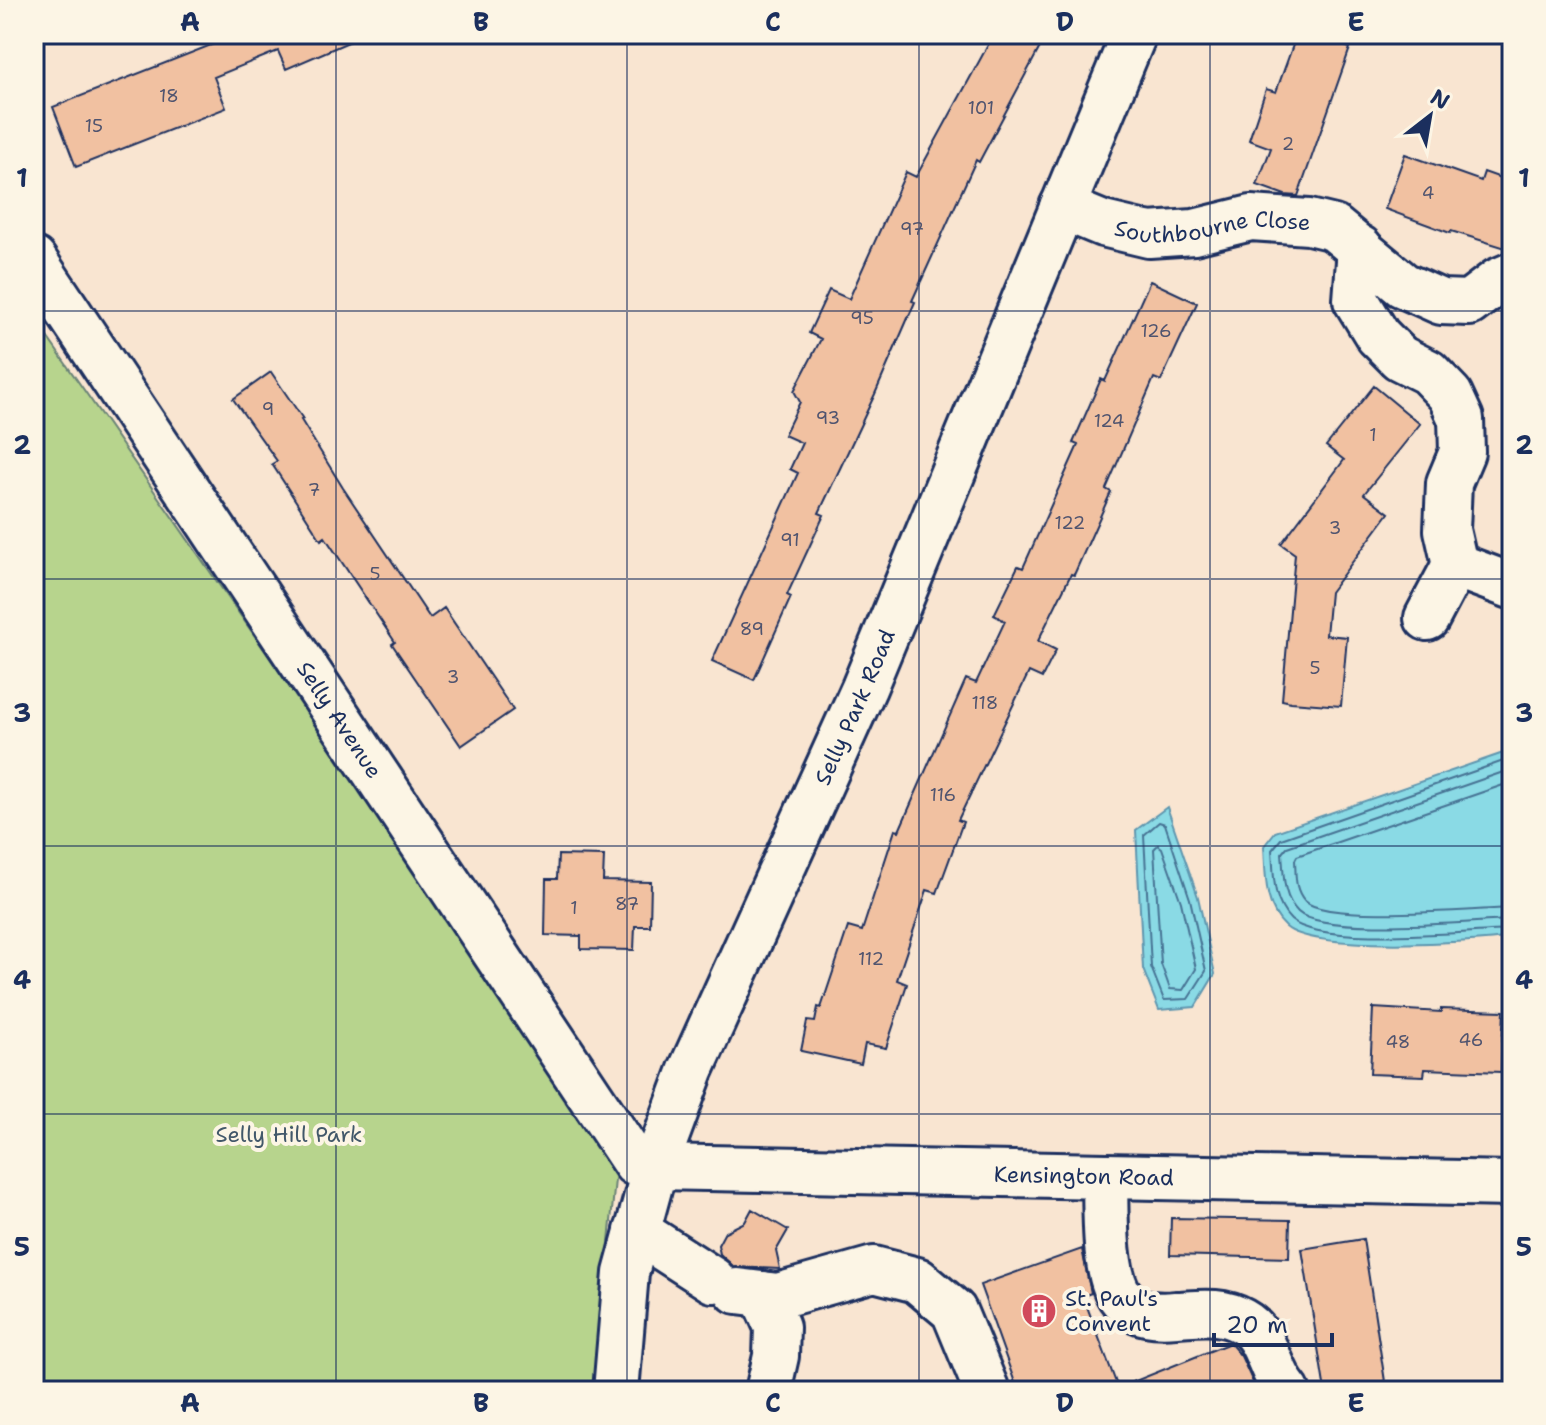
<svg xmlns="http://www.w3.org/2000/svg" width="1546" height="1425" font-family="'Shantell Sans',sans-serif">
	<style>
		.green { fill: #b7d48d; stroke: #698276; stroke-width: 2 }
		.water { fill: #8adae5; stroke: #5e96af; stroke-width: 2 }
		.lines { fill: none; stroke-linecap: round; stroke-linejoin: round }
		.shore { stroke: #477394; stroke-width: 2 }
		.building { fill: #f1c1a1; stroke: #1b2f5e; stroke-width: 2 }
		.minor-casing { stroke: #1b2f5e; stroke-width: 50 }
		.minor { stroke: #fcf5e5; stroke-width: 44 }
		.grid { fill: none; stroke: #1b2f5e; stroke-width: 2; stroke-opacity: 0.55 }
		.labels { text-anchor: middle; dominant-baseline: central; stroke-width: 8; stroke-linejoin: round; paint-order: stroke }
		.number-label { font-size: 18px; fill: #50546f }
		.street-label { font-size: 22px; fill: #1b2f5e; stroke: #fcf5e5 }
		.park-label { font-size: 22px; fill: #42586a; stroke: #fcf5e5 }
		.poi-label { font-size: 22px; fill: #1b2f5e; stroke: #fcf5e5; text-anchor: start }
		.neatline { fill: none; stroke: #1b2f5e; stroke-width: 3 }
		.grid-label { font-size: 26px; text-anchor: middle; font-weight: bold; fill: #1b2f5e }
	</style>
	<rect width="100%" height="100%" fill="#f9e5d1"/>
	<filter id="ink" filterUnits="userSpaceOnUse"><feTurbulence type="fractalNoise" baseFrequency=".0125" numOctaves="2"/><feDisplacementMap in="SourceGraphic" scale="16" xChannelSelector="R" yChannelSelector="G"/><feConvolveMatrix kernelMatrix="1 2 1 2 8 2 1 2 1" color-interpolation-filters="sRGB"/></filter>
	<g filter="url(#ink)">
		<path class="green" d="M34,318L617,1158L595,1391H34Z"/>
		<path class="water" d="M1512,750V937C1471,943 1315,952 1286,927C1263,906 1266,874 1264,846L1275,832Z
			M1167,807L1198,897L1215,974L1195,1007L1159,1010L1143,969L1136,830Z"/>
		<g class="lines">
			<path class="shore" d="M1512,758L1281,839L1272,850C1274,875 1272,901 1291,920C1320,947 1470,931 1512,930
				M1512,769L1287,847L1282,853C1284,874 1282,896 1298,912C1323,936 1473,921 1512,920
				M1512,782L1297,856L1295,860C1296,875 1294,889 1305,901C1326,923 1476,909 1512,908
				M1159,822L1165,824L1190,899L1206,971L1188,999L1164,1000L1151,967L1144,835Z
				M1158,845L1162,848L1181,902L1196,969L1183,990L1170,989L1161,964L1154,849Z"/>
		</g>
		<path class="building" d="M239,34H367L286,69L278,51L214,77L226,108L76,167L53,107Z
			M994,34H1047L979,162L976,160L912,301L915,302L875,394L819,513L824,515L787,595L791,597L754,680L712,661L798,473L790,469L802,443L784,435L800,402L794,391L821,339L809,333L829,290L849,299L906,172L916,177Z
			M1297,34H1343L1339,44L1350,48L1298,196L1285,195L1257,185L1271,148L1249,140L1266,89L1276,92Z
			M1405,154L1481,181L1484,172L1512,182V250L1451,231L1450,233L1385,209Z
			M1150,281L1197,303L1161,381L1154,378L1106,489L1111,492L1074,575L1071,574L1038,641L1056,650L1042,678L1029,672L958,820L963,822L937,893L927,890L897,980L907,984L886,1048L865,1044L861,1064L801,1051L807,1021L815,1022L818,1007L821,1008L848,927L862,931L895,830L899,831L966,679L976,683L1005,621L994,615L1018,566L1023,568L1078,445L1073,443L1101,379L1105,381Z
			M271,372L303,419L301,420L343,488L430,618L444,608L513,710L461,746L392,644L395,642L325,537L321,540L272,464L277,461L233,399Z
			M1374,386L1420,424L1364,494L1389,513L1330,592L1326,635L1347,637L1341,706L1291,702L1282,700L1295,554L1281,544L1344,460L1326,446Z
			M558,855L604,856L603,881L651,882L650,926H635L634,950L581,949V936L545,935L546,879H557Z
			M1373,1008L1441,1012V1009L1504,1011L1501,1072L1425,1069L1424,1076L1370,1074Z
			M752,1209L788,1230L776,1251L780,1269L734,1267L720,1254L718,1245L725,1232L745,1222Z
			M1171,1218L1290,1220L1289,1258L1170,1255Z
			M1363,1239L1386,1388L1365,1391H1325L1302,1249Z
			M1082,1249L1091,1293L1083,1296L1118,1388L1230,1343L1241,1356L1257,1391H1018L980,1285Z"/>
		<g class="lines">
			<defs>
				<g id="minor">
					<path id="s1" d="M1062,207L1103,224L1149,235L1194,232L1251,218L1309,222L1334,228L1403,285L1441,302L1469,303L1498,281L1512,275"/>
					<path d="M1360,248L1356,300L1378,336L1400,358L1428,372L1450,395L1461,419L1462,452L1449,483L1447,530L1455,565L1511,586"/>
					<path id="s2" d="M34,260L635,1163L655,1167L1512,1184"/>
					<path d="M1427,618L1455,565"/>
					<path d="M1105,1176C1106,1208 1103,1270 1120,1296C1133,1315 1157,1316 1176,1314C1199,1313 1220,1309 1242,1321C1268,1335 1268,1370 1287,1391"/>
					<path d="M637,1231L713,1280"/>
					<path d="M737,1291L778,1296L874,1269L917,1280L954,1311L987,1391"/>
					<path d="M762,1294L777,1327L776,1356L769,1387L771,1391"/>
					<path id="s3" d="M616,1391L626,1273L655,1167L691,1070L864,688L1134,34"/>
				</g>
			</defs>
			<use href="#minor" class="minor-casing"/>
			<use href="#minor" class="minor"/>
		</g>
	</g>
	<path class="grid" d="M336,34V1391M627,34V1391M919,34V1391M1210,34V1391M34,311H1512M34,579H1512M34,846H1512M34,1114H1512"/>
	<defs>
		<symbol id="building-disc" viewBox="-11 -11 22 22"><circle r="9.5" fill="#d1495b" stroke="#fcf5e5"/><path d="M-4-6H4V6H1V3H-1V6H-4ZM-2.5-4.3h1.7v1.8h-1.7ZM.8-4.3h1.7v1.8H.8ZM-2.5-1h1.7V.8h-1.7ZM.8-1h1.7V.8H.8Z" fill="#fff"/></symbol>
	</defs>
	<g fill-rule="evenodd">
		<use href="#building-disc" x="1019" y="1291" width="40" height="40"/>
	</g>
	<g class="labels">
		<g class="number-label">
			<text x="169" y="96">18</text>
			<text x="981" y="108">101</text>
			<text x="94" y="126">15</text>
			<text x="1288" y="144">2</text>
			<text x="1428" y="193">4</text>
			<text x="912" y="229">97</text>
			<text x="862" y="318">95</text>
			<text x="1156" y="331">126</text>
			<text x="268" y="409">9</text>
			<text x="828" y="418">93</text>
			<text x="1109" y="421">124</text>
			<text x="1373" y="435">1</text>
			<text x="314" y="490">7</text>
			<text x="1070" y="523">122</text>
			<text x="1335" y="528">3</text>
			<text x="790" y="540">91</text>
			<text x="375" y="574">5</text>
			<text x="752" y="629">89</text>
			<text x="1315" y="668">5</text>
			<text x="453" y="677">3</text>
			<text x="985" y="703">118</text>
			<text x="943" y="795">116</text>
			<text x="627" y="904">87</text>
			<text x="574" y="908">1</text>
			<text x="871" y="959">112</text>
			<text x="1471" y="1040">46</text>
			<text x="1398" y="1042">48</text>
		</g>
		<g class="street-label">
			<text stroke="none"><textPath href="#s1" startOffset="156">Southbourne Close</textPath></text>
			<text stroke="none"><textPath href="#s3" startOffset="730">Selly Park Road</textPath></text>
			<text stroke="none"><textPath href="#s2" startOffset="552">Selly Avenue</textPath></text>
			<text stroke="none"><textPath href="#s2" startOffset="1534">Kensington Road</textPath></text>
		</g>
		<g class="park-label">
			<text x="289" y="1134">Selly Hill Park</text>
		</g>
		<g class="poi-label">
			<text x="1065" y="1298">St. Paul's<tspan x="1065" dy="25">Convent</tspan></text>
		</g>
	</g>
	<rect width="1546" height="1425" fill="none" stroke="#fcf5e5" stroke-width="88"/>
	<g transform="translate(1430 116) rotate(31)" stroke="#fcf5e5" stroke-width="6" paint-order="stroke">
	<path d="M0-6L14 30L0 20L-14 30Z" fill="#1b2f5e"/>
	<text y="-12" font-size="22" font-weight="bold" text-anchor="middle" fill="#1b2f5e">N</text>
	</g>
	<path d="M1214 1333v12h118v-12" fill="none" stroke="#1b2f5e" stroke-width="4"/>
	<text x="1226" y="1333" font-size="24" fill="#1b2f5e" stroke="#fcf5e5" stroke-width="6" paint-order="stroke">20 m</text>
	<rect x="44" y="44" width="1458" height="1337" class="neatline"/>
	<g class="grid-label">
		<text x="190" y="31">A</text>
		<text x="481" y="31">B</text>
		<text x="773" y="31">C</text>
		<text x="1065" y="31">D</text>
		<text x="1356" y="31">E</text>
		<text x="22" y="187">1</text>
		<text x="1524" y="187">1</text>
		<text x="22" y="454">2</text>
		<text x="1524" y="454">2</text>
		<text x="22" y="722">3</text>
		<text x="1524" y="722">3</text>
		<text x="22" y="989">4</text>
		<text x="1524" y="989">4</text>
		<text x="22" y="1256">5</text>
		<text x="1524" y="1256">5</text>
		<text x="190" y="1412">A</text>
		<text x="481" y="1412">B</text>
		<text x="773" y="1412">C</text>
		<text x="1065" y="1412">D</text>
		<text x="1356" y="1412">E</text>
	</g>
</svg>
